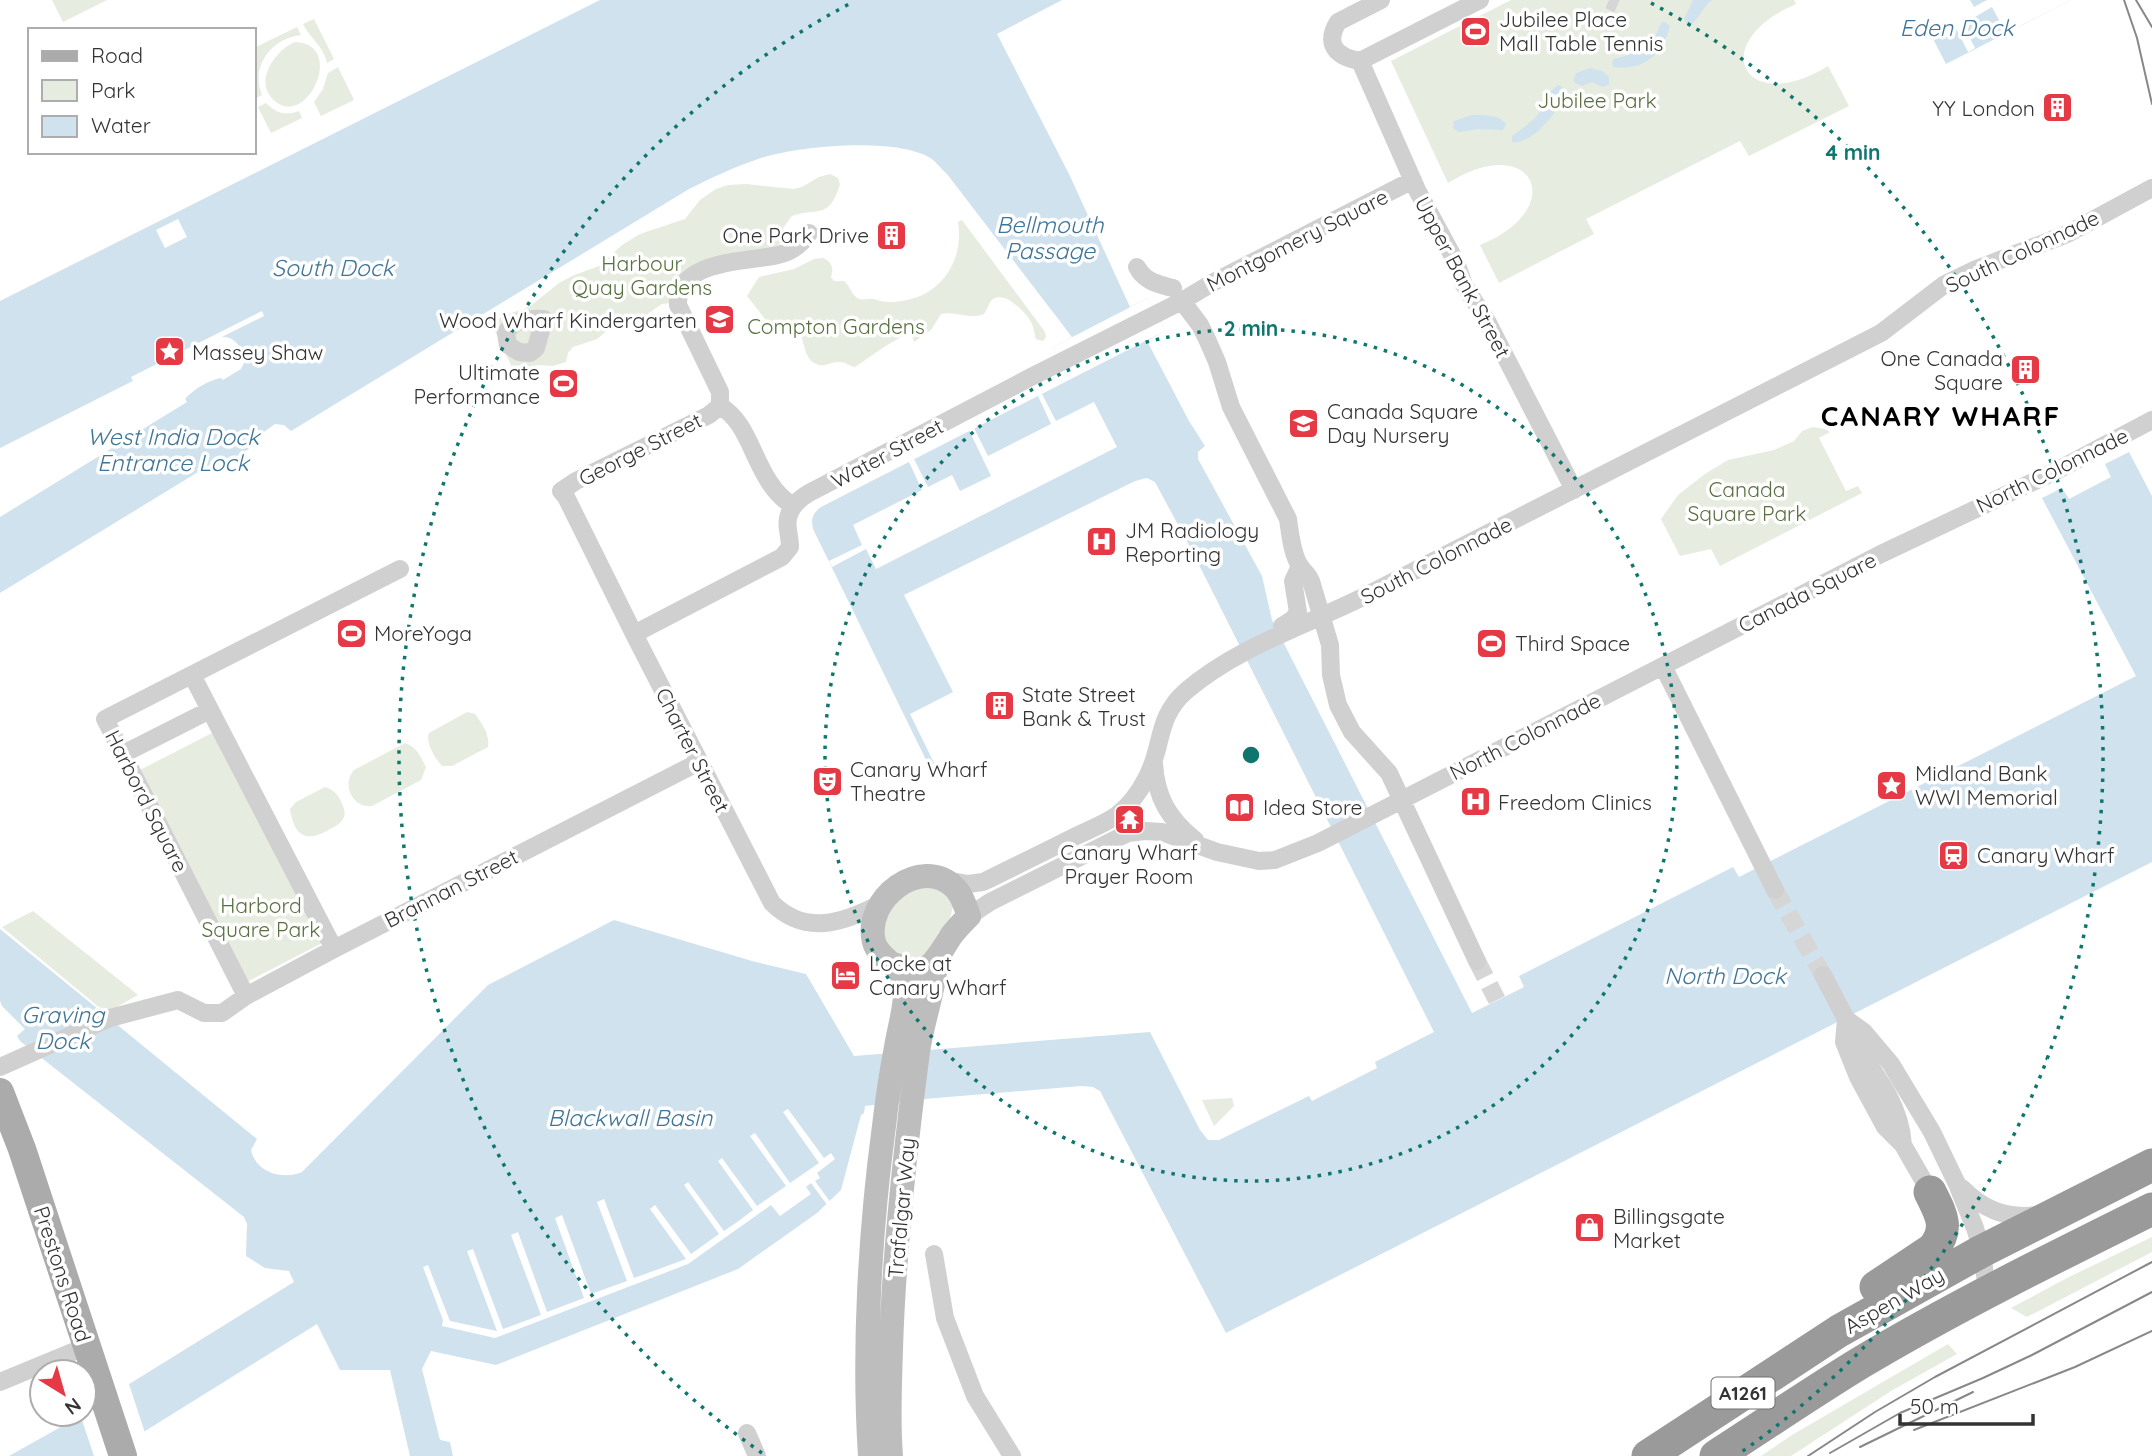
<svg xmlns="http://www.w3.org/2000/svg" width="2152" height="1456" font-family="Quicksand,sans-serif">
	<style>
		.green { fill: #e6ecdf }
		.water { fill: #cfe2ee }
		.pier { fill: #fff }
		.lines { fill: none; stroke-linecap: round; stroke-linejoin: round }
		.street-tunnel { stroke: #d6d6d6; stroke-width: 18; stroke-dasharray: 18 9; stroke-linecap: butt }
		.street { stroke: #d0d0d0; stroke-width: 18 }
		.secondary { stroke: #bdbdbd; stroke-width: 24 }
		.primary { stroke: #ababab; stroke-width: 28 }
		.highway { stroke: #9a9a9a; stroke-width: 33 }
		.tram { stroke: #888; stroke-width: 2 }
		.ring { fill: none; stroke: #0f766e; stroke-width: 3.5; stroke-dasharray: 3.5 7 }
		.labels { text-anchor: middle; dominant-baseline: central; stroke-width: 7; stroke-linejoin: round; paint-order: stroke }
		.shield { fill: #fff; stroke: #707070; stroke-width: 2 }
		.shield-label { font-size: 19px; font-weight: bold; fill: #333 }
		.poi-label { font-size: 21px; fill: #333; stroke: #fff; text-anchor: start }
		.park-label { font-size: 21px; fill: #56703f; stroke: #fff }
		.street-label { font-size: 21px; fill: #333; stroke: #fff }
		.water-label { font-size: 23px; font-style: italic; fill: #3f7597; stroke: #fff }
		.district-label { font-size: 28px; font-weight: bold; letter-spacing: 2px; fill: #000; stroke: #fff }
		.centre { fill: #0f766e; stroke: #fff; stroke-width: 3.5 }
		.ring-label { font-size: 21px; text-anchor: middle; font-weight: bold; fill: #0f766e; stroke: #fff; stroke-width: 7; stroke-linejoin: round; paint-order: stroke }
	</style>
	<rect width="100%" height="100%" fill="#fff"/>
	<path class="green" d="M52,0H107L63,22Z
		M1511,0H1794L1796,4C1705,43 1744,118 1828,66L1849,106L1749,156L1740,141L1586,219L1594,234L1499,283L1480,245C1571,208 1533,130 1448,183L1391,61Z
		M314,19L334,59L327,63C324,47 310,38 303,24Z
		M297,27L301,35C272,38 250,66 262,95L254,99V48Z
		M295,42C346,44 308,127 276,102C252,84 274,51 295,42Z
		M338,67L354,100L321,116L314,102L323,89L328,73Z
		M266,103C276,113 285,116 299,111L302,118L271,133L258,107Z
		M830,174L838,178L840,184C829,220 819,207 792,216L783,228L787,234C778,257 744,250 724,256C713,260 682,293 671,303L662,304L646,315L628,316L621,319L597,339L573,347L568,353L566,362L553,366L537,365L518,380L494,329L495,323L502,316L529,307L559,283L572,276L599,266L622,245L640,234L685,219L700,200L716,189L728,185L746,184L793,189L802,187L819,177Z
		M962,220L1045,332L1046,337L1043,341L1036,339C1034,333 1034,327 1031,322C1025,312 1006,291 993,299C989,302 987,310 984,314C968,320 956,311 941,314L931,330L914,342L911,333H908L884,347L855,367C849,366 846,362 840,362C830,361 824,369 814,363C797,352 810,314 776,333L747,296L759,277L794,269L814,259L823,258C832,262 834,268 831,277L834,281H844C851,287 851,295 859,299C862,300 866,299 869,299C874,298 876,300 880,301C889,303 898,302 907,300C944,293 964,257 958,222Z
		M1813,427L1825,429L1830,432L1819,438L1846,491L1858,486L1862,493L1720,566L1711,549L1680,556L1661,519L1678,495L1705,474L1728,460L1774,450L1794,441L1802,431Z
		M467,712L475,714C482,724 490,734 488,747L452,766H442C435,758 425,743 429,733Z
		M214,732L324,942L245,983L138,771Z
		M405,743C417,747 420,756 426,767L421,780L372,806C353,809 341,784 354,770Z
		M325,787C334,790 337,794 341,801C343,807 346,811 344,817C341,825 333,827 327,831C304,843 294,834 290,809L296,802Z
		M930,886L945,893L953,906L950,919L938,933L925,955L919,958H904L886,943L882,922L900,893Z
		M33,911L138,995L106,1013L2,927Z
		M1232,1098L1234,1106L1214,1126L1202,1100Z
		M2152,1237V1252L2027,1317L2011,1308L2067,1278Z
		M1948,1344L1957,1354L1891,1391L1791,1456H1761L1792,1435Z"/>
	<path class="water" d="M600,0H1062L997,34L1069,174L1130,307L1148,298L1165,331L1147,341L1189,421L1205,446L1198,452V459L1262,576L1272,620L1472,1013L1524,987L1519,976L1733,867L1739,877L2136,676L2042,498L2062,488L2069,499L2111,477L2105,464L2129,452L2152,496V862L1226,1333L1100,1091L1093,1087L1081,1086L924,1099L865,1106L864,1113L861,1115L841,1190L817,1213L738,1269L496,1365L431,1351L422,1369L440,1440L450,1442L453,1456H410L390,1370H340L317,1324L105,1456H9L84,1414V1412L294,1282L289,1271L265,1268L246,1256L247,1224L244,1217L20,1041L17,1036L25,1029L2,1006L0,1001V929L257,1139L251,1150C256,1173 283,1180 302,1172L488,985L614,920L752,961L806,974L854,1056L1150,1032L1200,1130L1208,1140H1219L1309,1096L1312,1101L1377,1068L1375,1062L1434,1032L1190,547L1155,482L1147,478L1135,481L904,595L953,692L910,714L936,767L931,770L814,531C810,520 812,514 821,507L1069,380L1053,347L1072,337L947,174C942,170 937,163 932,159C898,136 795,146 758,159C734,167 711,178 689,189L291,431L284,425L275,424L257,437L258,440C249,450 236,459 223,460L221,458L0,593V517L187,402L185,399C194,389 207,381 221,378L223,380L241,369L245,361C243,348 234,335 220,337L0,448V301Z
		M1693,0H1712C1703,7 1696,24 1688,26L1684,19Z
		M1913,0H2071L1946,64Z
		M1662,22H1665L1670,26C1663,54 1644,71 1614,67L1612,65L1613,59C1629,55 1644,53 1654,38C1657,33 1659,27 1662,22Z
		M1590,68L1602,71L1609,77V85L1602,87L1592,82L1582,86L1575,83L1573,80L1576,73Z
		M1559,85L1566,90C1562,108 1532,146 1512,142V136C1520,130 1528,125 1535,118C1545,108 1547,90 1559,85Z
		M1472,115C1484,115 1499,114 1506,124L1503,130L1479,129L1459,132L1453,128L1454,121Z"/>
	<path class="pier" d="M1909,0H1970L1974,7L1987,0H2071L2006,33L1992,7L1963,24L1975,48L1968,52L1956,28L1937,37L1932,28L1925,31Z
		M2114,0H2150L2152,15L2133,24L2119,10Z
		M178,219L187,237L165,248L156,230Z
		M1148,298L1165,331L1069,380L1053,347Z
		M262,311L264,316L133,381L131,377Z
		M1042,394L1056,421L1094,402L1117,447L876,569L866,549L832,567L829,561L862,545L853,525L922,490L909,462L914,459L928,487L952,475L960,491L991,476L969,430L974,428L988,456L1051,424L1038,396Z
		M788,1109L824,1158L831,1153L835,1159L817,1173L820,1178L815,1181L831,1203L828,1206L811,1183L806,1187L811,1194L780,1216L771,1205L688,1264L495,1338L442,1326L443,1320L423,1267L428,1265L450,1321L497,1331L467,1251L473,1249L503,1329L541,1315L511,1235L518,1232L547,1312L584,1298L555,1218L562,1215L591,1294L627,1281L597,1202L604,1199L634,1278L686,1259L650,1209L655,1205L691,1254L719,1234L684,1185L688,1182L724,1231L740,1220L753,1210L718,1161L722,1158L757,1206L786,1186L750,1136L755,1133L790,1183L819,1163L783,1112Z
		M129,1384L145,1433L112,1456H94L80,1414H84V1408Z"/>
	<g class="lines">
		<path class="street-tunnel" d="M1609,0L1618,4
			M1775,890L1823,975
			M1477,961L1497,1000"/>
		<path class="street" d="M1381,0L1338,22C1324,45 1337,57 1360,61L1480,0
			M1360,61L1417,190L1456,262L1464,285L1487,321L1574,490
			M1137,267C1145,282 1158,284 1173,288
			M1182,301L1200,325L1207,339L1217,362L1231,407L1288,519C1290,533 1292,554 1300,566C1304,572 1308,574 1311,581L1330,645L1331,675L1338,705L1352,732L1389,773L1477,961
			M544,319L536,348L530,353L519,352L508,345L506,333C513,319 530,318 544,319Z
			M720,406L709,415L576,481L561,491L566,497L634,634L772,903C805,936 843,923 880,904
			M720,406V392L678,305C676,259 749,262 778,255C792,252 801,245 809,233
			M720,406C755,426 753,481 793,506
			M1282,629V626L1293,619L1298,612L1293,581L1300,566
			M634,634L782,557L790,547C790,541 789,537 788,530C785,513 795,501 809,493L1031,377L1182,301L1212,283L1413,180
			M1663,666L1775,890
			M192,675L334,949
			M123,754L210,710
			M1154,763C1156,798 1169,819 1195,840
			M946,880L968,884L983,882C1014,867 1044,852 1074,837C1088,830 1105,824 1117,815C1130,805 1140,791 1147,777C1163,747 1156,717 1186,691C1237,647 1305,626 1365,596L1881,333L1945,284L1974,270L2067,234L2152,188
			M969,916L990,902L1128,833L1145,831L1162,832L1217,852L1259,861L1275,860L1318,843L1881,554L2058,470L2152,420
			M1823,975L1846,1019L1864,1032L1891,1064L1932,1132L1957,1184L1975,1228L1982,1251L1987,1291
			M246,996L105,719L400,569
			M1846,1019L1844,1042L1858,1077L1885,1127L1903,1145L1930,1192
			M1849,1037C1873,1072 1900,1101 1903,1145
			M0,1067L110,1018L178,1000L204,1013H222L246,996L334,949L699,762
			M1962,1188C1984,1210 2006,1219 2037,1215
			M934,1254L945,1318L975,1396L1012,1456
			M0,1382L87,1346
			M747,1433L757,1456"/>
		<path class="secondary" d="M891,963C930,979 932,965 951,936C956,929 963,922 969,916C965,906 962,894 954,887C921,855 863,899 874,942C877,954 890,961 898,970C905,977 909,985 914,993
			M870,1456C863,1350 870,1231 884,1126C887,1100 891,1073 896,1047C900,1024 907,1002 905,979
			M891,1456C888,1421 890,1385 891,1349C894,1250 905,1150 918,1052C922,1022 934,993 936,963"/>
		<path class="primary" d="M0,1092L22,1149L123,1456"/>
		<path class="highway" d="M1876,1287L1933,1249C1950,1228 1941,1214 1930,1192
			M1648,1456L1839,1331L1982,1251L2152,1165
			M1716,1456C1764,1425 1811,1393 1860,1363C1954,1307 2053,1258 2152,1209"/>
		<path class="tram" d="M2124,0L2137,38L2152,104
			M2136,0L2152,27
			M1914,1430L2075,1367L2152,1331
			M1860,1447L1973,1392
			M1830,1453L1900,1413L1983,1378L2032,1355L2152,1292
			M1808,1456L1875,1412L1935,1377L2152,1262"/>
	</g>
	<g class="ring">
		<circle cx="1251" cy="755" r="426"/>
		<path d="M762 1453A852 852 0 0 1 851 3M1651 3A852 852 0 0 1 1740 1453"/>
	</g>
	<defs>
		<symbol id="stadium-square" viewBox="-11 -11 22 22"><rect x="-9" y="-9" width="18" height="18" rx="4" fill="#e63946" stroke="#fff"/><path d="M0-5a6.5 5 0 1 0 0 10a6.5 5 0 1 0 0-10ZM-3.5-1.8h7v3.6h-7Z" fill="#fff"/></symbol>
		<symbol id="building-square" viewBox="-11 -11 22 22"><rect x="-9" y="-9" width="18" height="18" rx="4" fill="#e63946" stroke="#fff"/><path d="M-4-6H4V6H1V3H-1V6H-4ZM-2.5-4.3h1.7v1.8h-1.7ZM.8-4.3h1.7v1.8H.8ZM-2.5-1h1.7V.8h-1.7ZM.8-1h1.7V.8H.8Z" fill="#fff"/></symbol>
		<symbol id="school-square" viewBox="-11 -11 22 22"><rect x="-9" y="-9" width="18" height="18" rx="4" fill="#e63946" stroke="#fff"/><path d="M0-5L7-2L0 1L-7-2ZM-4 1L0 2.5L4 1V4Q0 6-4 4Z" fill="#fff"/></symbol>
		<symbol id="sight-square" viewBox="-11 -11 22 22"><rect x="-9" y="-9" width="18" height="18" rx="4" fill="#e63946" stroke="#fff"/><path d="M0-6L1.8-2.2L6-1.7L2.9 1.2L3.7 5.4L0 3.3L-3.7 5.4L-2.9 1.2L-6-1.7L-1.8-2.2Z" fill="#fff"/></symbol>
		<symbol id="hospital-square" viewBox="-11 -11 22 22"><rect x="-9" y="-9" width="18" height="18" rx="4" fill="#e63946" stroke="#fff"/><path d="M-5-5h3v3.5h4V-5h3V5h-3V1.5h-4V5h-3Z" fill="#fff"/></symbol>
		<symbol id="theatre-square" viewBox="-11 -11 22 22"><rect x="-9" y="-9" width="18" height="18" rx="4" fill="#e63946" stroke="#fff"/><path d="M-5-5.5Q0-4 5-5.5V0Q5 5 0 6Q-5 5-5 0ZM-3.3-2.5H-1v1.5H-3.3ZM1-2.5H3.3v1.5H1ZM-2.8 1Q0 5.5 2.8 1Z" fill="#fff"/></symbol>
		<symbol id="library-square" viewBox="-11 -11 22 22"><rect x="-9" y="-9" width="18" height="18" rx="4" fill="#e63946" stroke="#fff"/><path d="M-6-4Q-3-5.5-.7-3.5V5Q-3 3-6 4ZM6-4Q3-5.5 .7-3.5V5Q3 3 6 4Z" fill="#fff"/></symbol>
		<symbol id="temple-square" viewBox="-11 -11 22 22"><rect x="-9" y="-9" width="18" height="18" rx="4" fill="#e63946" stroke="#fff"/><path d="M0-6L5-2H3V0L6.5 2.5H4V6H1.5V3h-3V6H-4V2.5H-6.5L-3 0V-2H-5Z" fill="#fff"/></symbol>
		<symbol id="station-square" viewBox="-11 -11 22 22"><rect x="-9" y="-9" width="18" height="18" rx="4" fill="#e63946" stroke="#fff"/><path d="M-3-6H3Q5-6 5-4V2Q5 4 3 4L4.5 6H3L1.5 4h-3L-3 6H-4.5L-3 4Q-5 4-5 2V-4Q-5-6-3-6ZM-3.5-4v3h7v-3ZM-3.5 1v1.5H-2V1ZM2 1v1.5H3.5V1Z" fill="#fff"/></symbol>
		<symbol id="hotel-square" viewBox="-11 -11 22 22"><rect x="-9" y="-9" width="18" height="18" rx="4" fill="#e63946" stroke="#fff"/><path d="M-6-4.5h1.5V1H6V5H4.5V3h-9V5H-6ZM-4 0a1.8 1.8 0 1 1 3.6 0ZM.5 0V-2.5h3Q6-2.5 6 0Z" fill="#fff"/></symbol>
		<symbol id="shop-square" viewBox="-11 -11 22 22"><rect x="-9" y="-9" width="18" height="18" rx="4" fill="#e63946" stroke="#fff"/><path d="M-5-2.5h2.3a2.7 3.5 0 0 1 5.4 0H5L5.5 6h-11ZM-1.5-2.5h3a1.5 2.3 0 0 0-3 0Z" fill="#fff"/></symbol>
	</defs>
	<g fill-rule="evenodd">
		<use href="#stadium-square" x="1458" y="14" width="35" height="35"/>
		<use href="#building-square" x="2040" y="90" width="35" height="35"/>
		<use href="#building-square" x="874" y="218" width="35" height="35"/>
		<use href="#school-square" x="702" y="302" width="35" height="35"/>
		<use href="#sight-square" x="152" y="334" width="35" height="35"/>
		<use href="#building-square" x="2008" y="352" width="35" height="35"/>
		<use href="#stadium-square" x="546" y="366" width="35" height="35"/>
		<use href="#school-square" x="1286" y="406" width="35" height="35"/>
		<use href="#hospital-square" x="1084" y="524" width="35" height="35"/>
		<use href="#stadium-square" x="334" y="616" width="35" height="35"/>
		<use href="#stadium-square" x="1474" y="626" width="35" height="35"/>
		<use href="#building-square" x="982" y="688" width="35" height="35"/>
		<use href="#theatre-square" x="810" y="764" width="35" height="35"/>
		<use href="#sight-square" x="1874" y="768" width="35" height="35"/>
		<use href="#hospital-square" x="1458" y="784" width="35" height="35"/>
		<use href="#library-square" x="1222" y="790" width="35" height="35"/>
		<use href="#temple-square" x="1112" y="802" width="35" height="35"/>
		<use href="#station-square" x="1936" y="838" width="35" height="35"/>
		<use href="#hotel-square" x="828" y="958" width="35" height="35"/>
		<use href="#shop-square" x="1572" y="1210" width="35" height="35"/>
	</g>
	<g class="labels">
		<rect class="shield" x="1711.5" y="1377.5" width="63" height="31" rx="5"/>
		<g class="shield-label">
			<text x="1743" y="1393">A1261</text>
		</g>
		<g class="poi-label">
			<text x="1499" y="19">Jubilee Place<tspan x="1499" dy="24">Mall Table Tennis</tspan></text>
			<text x="2035" y="108" text-anchor="end">YY London</text>
			<text x="869" y="235" text-anchor="end">One Park Drive</text>
			<text x="697" y="320" text-anchor="end">Wood Wharf Kindergarten</text>
			<text x="192" y="352">Massey Shaw</text>
			<text x="2003" y="358" text-anchor="end">One Canada<tspan x="2003" dy="24">Square</tspan></text>
			<text x="540" y="372" text-anchor="end">Ultimate<tspan x="540" dy="24">Performance</tspan></text>
			<text x="1327" y="411">Canada Square<tspan x="1327" dy="24">Day Nursery</tspan></text>
			<text x="1125" y="530">JM Radiology<tspan x="1125" dy="24">Reporting</tspan></text>
			<text x="374" y="633">MoreYoga</text>
			<text x="1515" y="643">Third Space</text>
			<text x="1022" y="694">State Street<tspan x="1022" dy="24">Bank &amp; Trust</tspan></text>
			<text x="850" y="769">Canary Wharf<tspan x="850" dy="24">Theatre</tspan></text>
			<text x="1915" y="773">Midland Bank<tspan x="1915" dy="24">WWI Memorial</tspan></text>
			<text x="1498" y="802">Freedom Clinics</text>
			<text x="1263" y="807">Idea Store</text>
			<text x="1129" y="852" text-anchor="middle">Canary Wharf<tspan x="1129" dy="24">Prayer Room</tspan></text>
			<text x="1977" y="855">Canary Wharf</text>
			<text x="869" y="963">Locke at<tspan x="869" dy="24">Canary Wharf</tspan></text>
			<text x="1613" y="1216">Billingsgate<tspan x="1613" dy="24">Market</tspan></text>
		</g>
		<g class="park-label">
			<text x="1597" y="100">Jubilee Park</text>
			<text x="642" y="263">Harbour<tspan x="642" dy="24">Quay Gardens</tspan></text>
			<text x="836" y="326">Compton Gardens</text>
			<text x="1747" y="489">Canada<tspan x="1747" dy="24">Square Park</tspan></text>
			<text x="261" y="905">Harbord<tspan x="261" dy="24">Square Park</tspan></text>
		</g>
		<g class="street-label">
			<text transform="translate(1297 240) rotate(-27)">Montgomery Square</text>
			<text transform="translate(2022 251) rotate(-25)">South Colonnade</text>
			<text transform="translate(1463 277) rotate(62)">Upper Bank Street</text>
			<text transform="translate(640 449) rotate(-27)">George Street</text>
			<text transform="translate(887 453) rotate(-28)">Water Street</text>
			<text transform="translate(2052 470) rotate(-26)">North Colonnade</text>
			<text transform="translate(1436 560) rotate(-27)">South Colonnade</text>
			<text transform="translate(1807 592) rotate(-27)">Canada Square</text>
			<text transform="translate(1525 736) rotate(-27)">North Colonnade</text>
			<text transform="translate(693 750) rotate(63)">Charter Street</text>
			<text transform="translate(147 801) rotate(63)">Harbord Square</text>
			<text transform="translate(451 888) rotate(-27)">Brannan Street</text>
			<text transform="translate(901 1208) rotate(-85)">Trafalgar Way</text>
			<text transform="translate(63 1274) rotate(72)">Prestons Road</text>
			<text transform="translate(1894 1300) rotate(-30)">Aspen Way</text>
		</g>
		<g class="water-label">
			<text x="1957" y="27">Eden Dock</text>
			<text x="1050" y="224">Bellmouth<tspan x="1050" dy="26">Passage</tspan></text>
			<text x="333" y="267">South Dock</text>
			<text x="173" y="436">West India Dock<tspan x="173" dy="26">Entrance Lock</tspan></text>
			<text x="1725" y="975">North Dock</text>
			<text x="63" y="1014">Graving<tspan x="63" dy="26">Dock</tspan></text>
			<text x="630" y="1117">Blackwall Basin</text>
		</g>
		<g class="district-label">
			<text x="1941" y="415">CANARY WHARF</text>
		</g>
	</g>
	<circle cx="1251" cy="755" r="10" class="centre"/>
	<g class="ring-label">
		<text x="1853" y="160">4 min</text>
		<text x="1251" y="336">2 min</text>
	</g>
	<rect x="28" y="28" width="228" height="126" fill="#ffffff" stroke="#adadad" stroke-width="2"/>
	<rect x="42" y="51" width="35" height="10" fill="#ababab" stroke="#adadad" stroke-width="2"/>
	<text x="91" y="63" font-size="21" fill="#333333">Road</text>
	<rect x="42" y="80" width="35" height="21" fill="#e6ecdf" stroke="#adadad" stroke-width="2"/>
	<text x="91" y="98" font-size="21" fill="#333333">Park</text>
	<rect x="42" y="116" width="35" height="21" fill="#cfe2ee" stroke="#adadad" stroke-width="2"/>
	<text x="91" y="133" font-size="21" fill="#333333">Water</text>
	<g transform="translate(63 1393) rotate(143)"><circle r="33" fill="#ffffff" stroke="#adadad" stroke-width="2"/>
	<path d="M0-5L12 26L0 18L-12 26Z" fill="#e63946"/>
	<text y="-10" font-size="19" font-weight="bold" text-anchor="middle" fill="#333333">N</text>
	</g>
	<path d="M1900 1414v10h133v-10" fill="none" stroke="#333333" stroke-width="3.5"/>
	<text x="1910" y="1414" font-size="21" fill="#333333" stroke="#ffffff" stroke-width="5" paint-order="stroke">50 m</text>
</svg>
